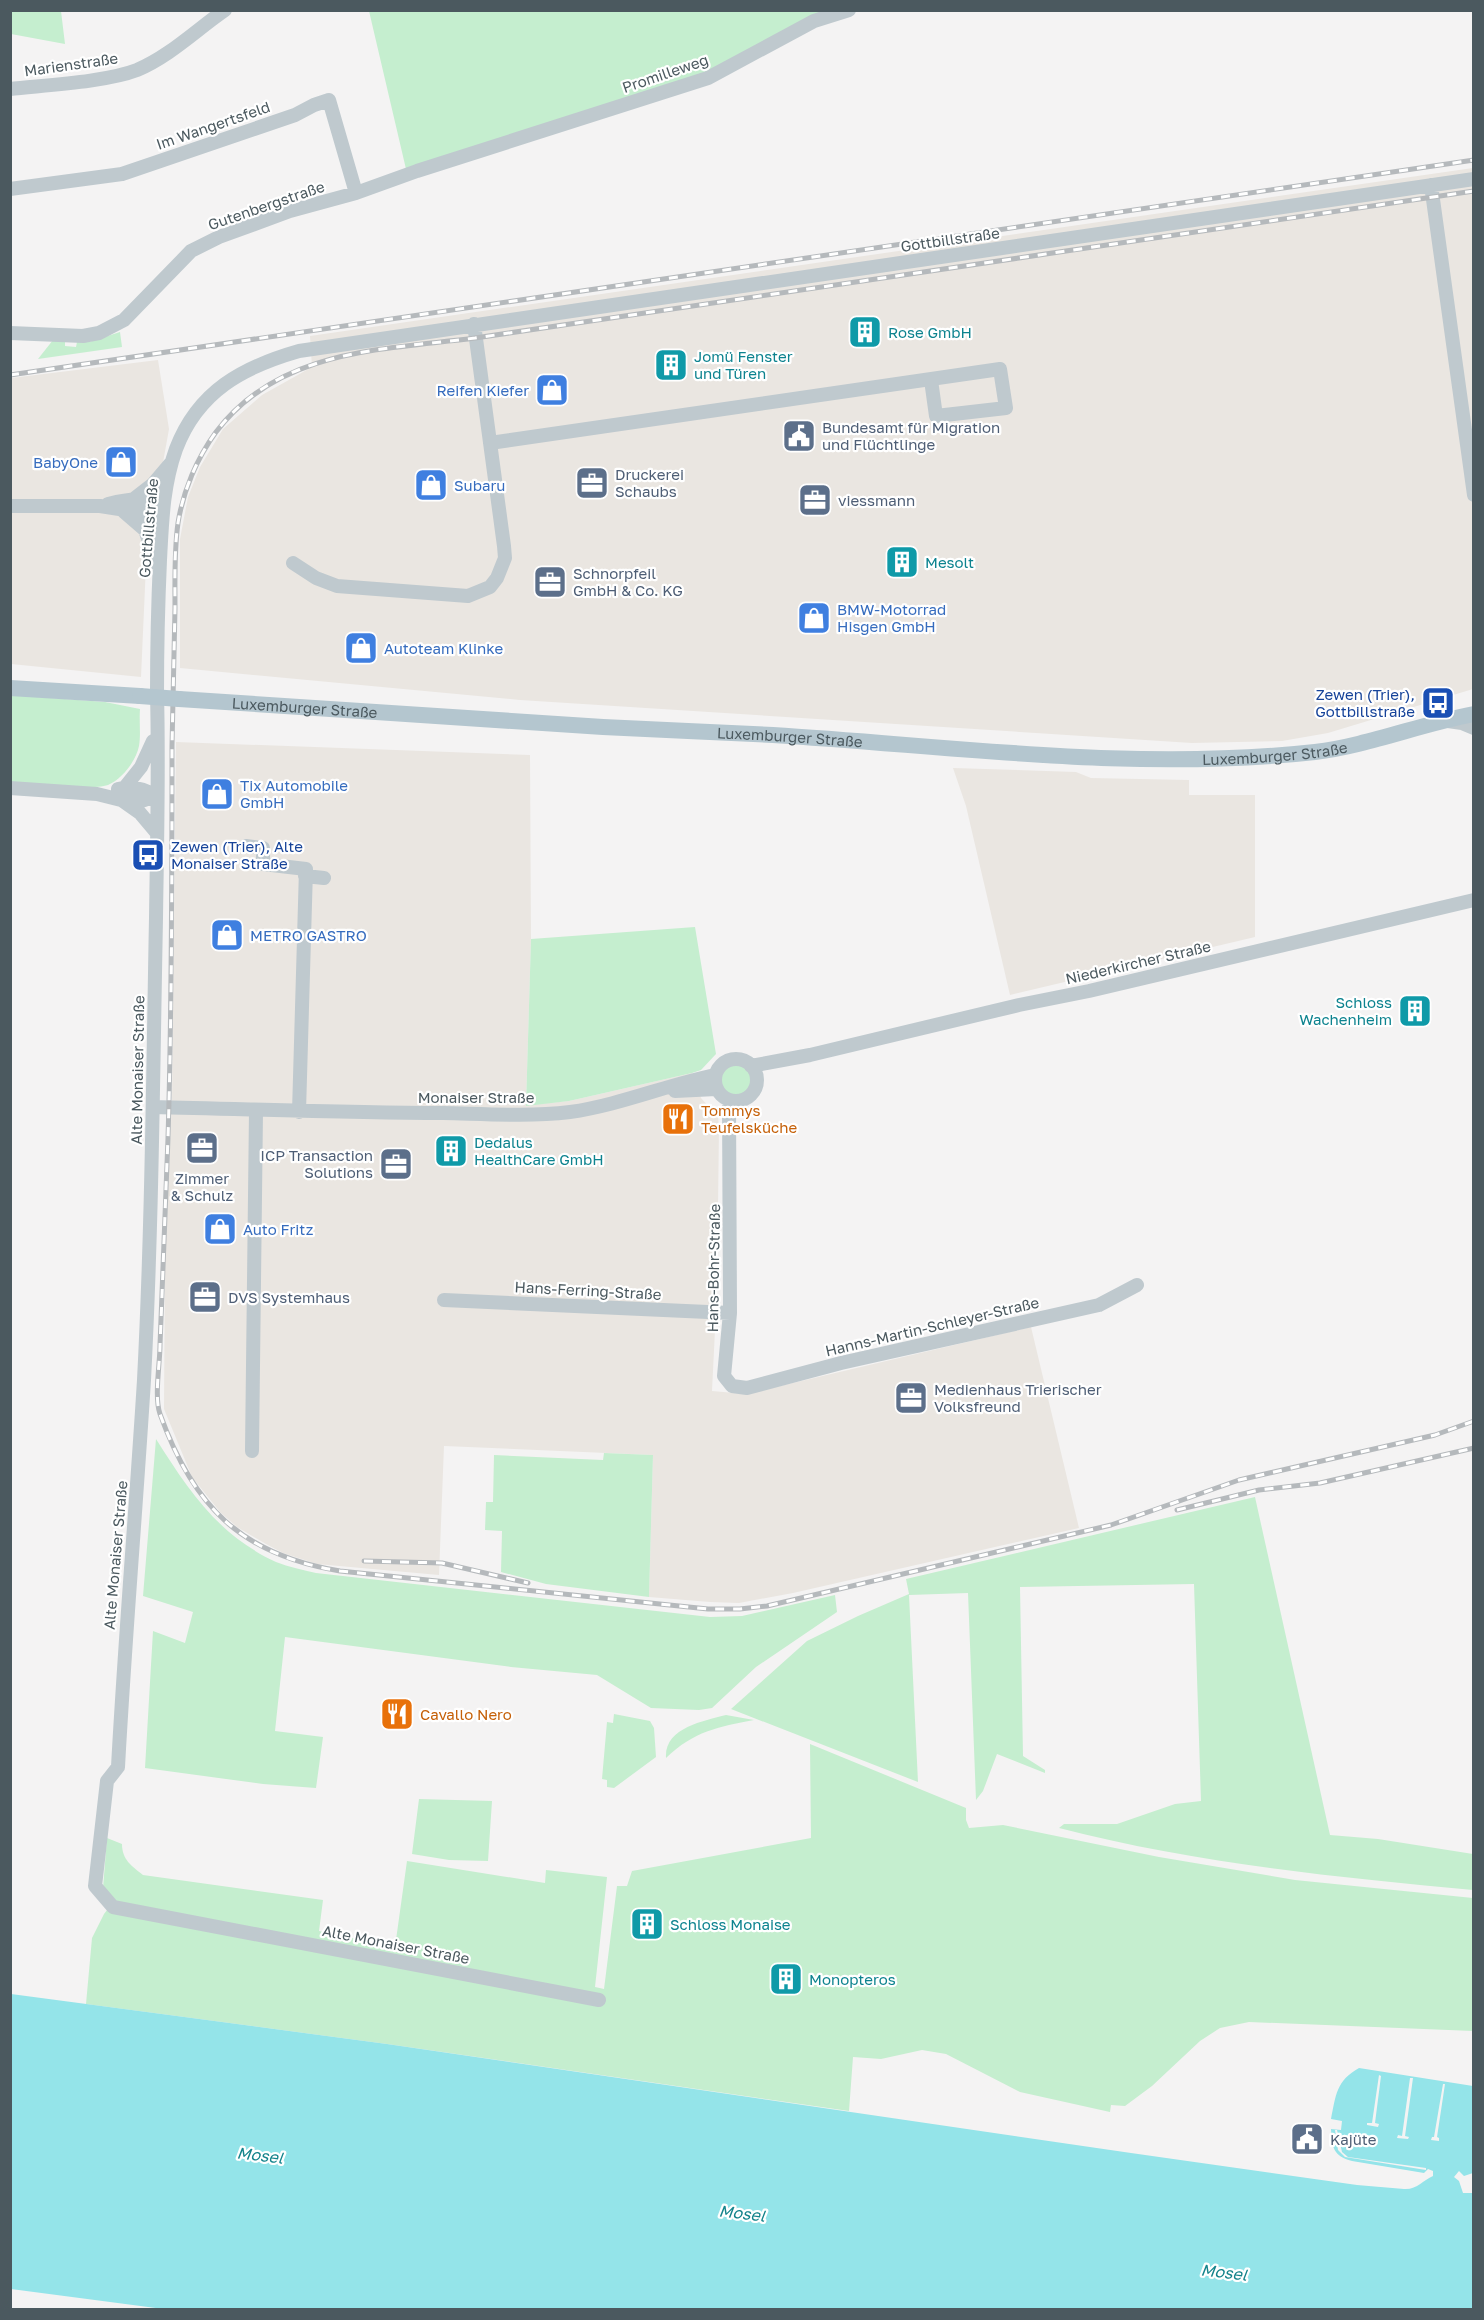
<svg xmlns="http://www.w3.org/2000/svg" width="1484" height="2320" font-family="'Golos Text',sans-serif">
	<style>
		.commercial { fill: #eae6e1 }
		.green { fill: #c5eecf }
		.water { fill: #94e4e9 }
		.pier { fill: #f4f3f3 }
		.lines { fill: none; stroke-linecap: round; stroke-linejoin: round }
		.minor { stroke: #bfc9ce; stroke-width: 14 }
		.major { stroke: #b4c6cf; stroke-width: 16 }
		.rail-casing { stroke: #b5b9bc; stroke-width: 5 }
		.rail { stroke: #fff; stroke-width: 3; stroke-dasharray: 9; stroke-linecap: butt }
		.major-bridge { stroke: #b4c6cf; stroke-width: 16 }
		.labels { text-anchor: middle; dominant-baseline: central; stroke-width: 4.5; stroke-linejoin: round; paint-order: stroke }
		.street-label { font-size: 15px; fill: #4b595f; stroke: #fff }
		.culture-label { font-size: 15px; fill: #0d838f; stroke: #fff; text-anchor: start }
		.shop-label { font-size: 15px; fill: #366cbe; stroke: #fff; text-anchor: start }
		.service-label { font-size: 15px; fill: #4e5e75; stroke: #fff; text-anchor: start }
		.transit-label { font-size: 15px; fill: #164399; stroke: #fff; text-anchor: end }
		.food-label { font-size: 15px; fill: #c56008; stroke: #fff; text-anchor: start }
		.water-label { font-size: 16px; font-style: italic; fill: #13838b; stroke: #fff }
	</style>
	<rect width="100%" height="100%" fill="#f4f3f3"/>
	<path class="commercial" d="M1473,168V689L1328,733L1282,741L1192,743L520,700L180,668V539L188,497L200,467L223,429L262,395L312,367L310,336Z
		M158,360L169,429L159,485L148,520L141,677L11,664V378Z
		M176,742L530,755L531,939L526,1105L569,1101L692,1073L701,1098L718,1117L719,1127L717,1289L712,1391L746,1394L1031,1327L1079,1528L793,1593L739,1603L710,1602L649,1597L653,1455L444,1446L439,1575L317,1564L283,1553L266,1544L237,1527L220,1512L192,1477L164,1409L165,1259L172,1100Z
		M953,768L1076,772L1091,778L1189,780V795H1255V937L1010,995L966,806Z"/>
	<path class="green" d="M10,11H61L65,44L11,34Z
		M369,11H838L703,78L406,169Z
		M120,332L122,347L38,359L53,340L65,341V346L76,347L77,342H89Z
		M10,695L105,702L140,709C139,721 141,735 139,746C136,761 122,779 108,785C92,791 30,784 11,783Z
		M695,927L716,1054L701,1070L692,1073L569,1101L526,1106L531,939Z
		M721 1080a15 15 0 1 1 30 0a15 15 0 1 1-30 0Z
		M156,1439C189,1491 218,1535 276,1562C289,1567 303,1570 316,1573L710,1617L742,1616L835,1595L837,1612L756,1667L712,1708L699,1710L651,1708L597,1675L511,1667L285,1637L275,1731L323,1737L316,1788L263,1784L145,1768L153,1631L185,1643L193,1612L143,1596Z
		M604,1453L653,1455L649,1597L546,1584L501,1572L502,1531L485,1530L486,1502H493L494,1455L603,1460Z
		M1255,1497L1330,1835L1378,1839L1473,1854V1890C1335,1877 1194,1863 1059,1828L1064,1824H1117L1175,1804L1201,1801L1194,1584L1020,1587L1023,1756L1045,1770V1773L997,1754L983,1791L976,1800L968,1593L909,1595L918,1782L731,1709L807,1641L858,1616L909,1594L906,1579Z
		M614,1714L650,1721L654,1728L656,1757L614,1788L607,1787V1780L602,1779L607,1722L613,1723Z
		M726,1715L754,1720C718,1727 694,1731 666,1758C664,1728 703,1721 726,1715Z
		M810,1744L966,1808V1820L969,1828L1003,1825L1159,1857L1295,1880L1473,1898V2031L1249,2022L1220,2028L1200,2041L1152,2086L1125,2106L1111,2105L1110,2112L1020,2092L946,2054L922,2050L881,2059L853,2057L849,2111L387,2044L86,2004L92,1938L104,1914L114,1901L103,1888L107,1838L122,1844C122,1860 132,1866 143,1875L323,1900L319,1931L395,1947L407,1861L545,1883L546,1870L607,1877L595,1987L604,1989L617,1886H627L632,1871L811,1838Z
		M419,1799L492,1801L488,1861L449,1860L412,1854Z"/>
	<path class="water" d="M11,1994L387,2044L1131,2153L1357,2185L1404,2189C1417,2190 1423,2180 1433,2176V2171L1428,2169L1424,2173L1352,2161C1333,2156 1332,2147 1331,2129L1341,2130L1342,2121L1331,2119C1336,2095 1336,2081 1359,2068L1473,2086V2173L1464,2176L1459,2171L1454,2177L1459,2181L1463,2193H1473V2309L171,2310L11,2289Z"/>
	<path class="pier" d="M1379,2075L1381,2076L1375,2123L1379,2124L1378,2127L1367,2125V2123H1372Z
		M1410,2078H1413L1405,2136L1409,2137L1408,2139L1397,2138L1398,2135L1402,2136Z
		M1443,2084H1445L1437,2137L1439,2138V2141L1431,2140L1432,2137H1434Z
		M1335,2130H1337L1342,2152L1348,2157L1426,2168V2170L1345,2157L1338,2150Z"/>
	<g class="lines">
		<path class="minor" d="M10,89C46,85 106,82 137,70C170,56 196,30 225,10
			M1431,185L1474,495
			M10,189L122,174L295,115L314,105L329,100L356,193
			M10,333L83,336L99,333L124,320L191,251L219,237L290,211L356,193L417,171L708,78L814,21L849,10
			M490,443L1000,369L1006,408L936,416L931,380
			M135,498L153,484L170,464
			M108,504C129,499 144,496 163,508
			M10,506H100L145,513L163,508
			M123,511L145,530L157,564
			M293,563L316,578L337,586L468,596L490,587L497,578L505,558L504,546L474,324
			M1448,721L1462,723L1474,728
			M125,787L141,767L153,741
			M10,788L97,794L121,800L141,801L156,796
			M118,789C131,786 145,789 156,796
			M123,801L140,813L156,832
			M246,846L263,848V864L306,869L299,1112
			M305,876L324,878
			M715 1080a21 21 0 1 1 42 0a21 21 0 1 1-42 0Z
			M751,1066L810,1055L1019,1005L1089,991L1474,900
			M675,1091L716,1089
			M729,1101L730,1313L724,1376L732,1386L747,1388L841,1363L1099,1305L1137,1285
			M153,1107C250,1109 346,1113 443,1113C486,1114 528,1117 570,1112C620,1105 666,1085 715,1075
			M444,1300L730,1313
			M252,1451L256,1111
			M599,2000L113,1907L95,1886L107,1781L118,1767C125,1638 136,1509 144,1380C152,1226 153,1072 156,918C157,843 159,768 157,694C157,649 158,604 160,560C162,522 163,485 176,449C198,391 243,367 299,351L1474,179"/>
		<g class="major">
			<path d="M10,688L140,696"/>
			<path id="s1" d="M179,699C320,708 462,718 603,727C660,730 716,732 773,735C953,746 1134,772 1315,752C1366,746 1421,724 1474,714"/>
		</g>
		<defs>
			<path id="rail" d="M1474,191L475,338C381,350 279,349 216,432C197,458 183,491 178,523C174,551 175,580 175,608C174,654 173,700 172,746C172,877 172,1008 168,1138C165,1207 163,1276 160,1345C160,1364 154,1397 160,1414C193,1506 241,1555 340,1571L708,1609H740L767,1606L1111,1525L1239,1480L1435,1435L1474,1421
				M10,375L1474,160
				M1177,1510L1259,1490L1320,1483L1474,1448
				M364,1561L442,1563L528,1583"/>
		</defs>
		<use href="#rail" class="rail-casing"/>
		<use href="#rail" class="rail"/>
		<path class="major-bridge" d="M140,696L179,699"/>
	</g>
	<defs>
		<symbol id="building-square" viewBox="-11 -11 22 22"><rect x="-9" y="-9" width="18" height="18" rx="4" fill="#0f9aa8" stroke="#fff"/><path d="M-4-6H4V6H1V3H-1V6H-4ZM-2.5-4.3h1.7v1.8h-1.7ZM.8-4.3h1.7v1.8H.8ZM-2.5-1h1.7V.8h-1.7ZM.8-1h1.7V.8H.8Z" fill="#fff"/></symbol>
		<symbol id="shop-square" viewBox="-11 -11 22 22"><rect x="-9" y="-9" width="18" height="18" rx="4" fill="#3f7fe0" stroke="#fff"/><path d="M-5-2.5h2.3a2.7 3.5 0 0 1 5.4 0H5L5.5 6h-11ZM-1.5-2.5h3a1.5 2.3 0 0 0-3 0Z" fill="#fff"/></symbol>
		<symbol id="civic-square" viewBox="-11 -11 22 22"><rect x="-9" y="-9" width="18" height="18" rx="4" fill="#5c6f8a" stroke="#fff"/><path d="M-.6-6.5H3V-4.5H.6V-3L4-1V1h2V6H-6V1h2V-1L-.6-3ZM-1.2 2.5V6h2.4V2.5Z" fill="#fff"/></symbol>
		<symbol id="office-square" viewBox="-11 -11 22 22"><rect x="-9" y="-9" width="18" height="18" rx="4" fill="#5c6f8a" stroke="#fff"/><path d="M-6-3h4V-5.5h4V-3h4V5H-6ZM-1-4.5V-3h2v-1.5ZM-6 0V1H6V0Z" fill="#fff"/></symbol>
		<symbol id="bus-square" viewBox="-11 -11 22 22"><rect x="-9" y="-9" width="18" height="18" rx="4" fill="#1a4fb4" stroke="#fff"/><path d="M-5-6H5V4H4V6H2V4H-2V6H-4V4H-5ZM-3.5-4V0h7V-4ZM-3.5 1.2v1.5H-2V1.2ZM2 1.2v1.5H3.5V1.2Z" fill="#fff"/></symbol>
		<symbol id="restaurant-square" viewBox="-11 -11 22 22"><rect x="-9" y="-9" width="18" height="18" rx="4" fill="#e8710a" stroke="#fff"/><path d="M-5-6h1v4h1v-4h1v4h1v-4h1v5L-1.5 .5V6h-2V.5L-5-1ZM5-6V6H3V1.5H1.5Q1.5-4 5-6Z" fill="#fff"/></symbol>
	</defs>
	<g fill-rule="evenodd">
		<use href="#building-square" x="846" y="313" width="38" height="38"/>
		<use href="#building-square" x="652" y="346" width="38" height="38"/>
		<use href="#shop-square" x="533" y="371" width="38" height="38"/>
		<use href="#civic-square" x="780" y="417" width="38" height="38"/>
		<use href="#shop-square" x="102" y="443" width="38" height="38"/>
		<use href="#office-square" x="573" y="464" width="38" height="38"/>
		<use href="#shop-square" x="412" y="466" width="38" height="38"/>
		<use href="#office-square" x="796" y="481" width="38" height="38"/>
		<use href="#building-square" x="883" y="543" width="38" height="38"/>
		<use href="#office-square" x="531" y="563" width="38" height="38"/>
		<use href="#shop-square" x="795" y="599" width="38" height="38"/>
		<use href="#shop-square" x="342" y="629" width="38" height="38"/>
		<use href="#bus-square" x="1419" y="684" width="38" height="38"/>
		<use href="#shop-square" x="198" y="775" width="38" height="38"/>
		<use href="#bus-square" x="129" y="836" width="38" height="38"/>
		<use href="#shop-square" x="208" y="916" width="38" height="38"/>
		<use href="#building-square" x="1396" y="992" width="38" height="38"/>
		<use href="#restaurant-square" x="659" y="1100" width="38" height="38"/>
		<use href="#office-square" x="183" y="1129" width="38" height="38"/>
		<use href="#building-square" x="432" y="1132" width="38" height="38"/>
		<use href="#office-square" x="377" y="1145" width="38" height="38"/>
		<use href="#shop-square" x="201" y="1210" width="38" height="38"/>
		<use href="#office-square" x="186" y="1278" width="38" height="38"/>
		<use href="#office-square" x="892" y="1379" width="38" height="38"/>
		<use href="#restaurant-square" x="378" y="1695" width="38" height="38"/>
		<use href="#building-square" x="628" y="1905" width="38" height="38"/>
		<use href="#building-square" x="767" y="1960" width="38" height="38"/>
		<use href="#civic-square" x="1288" y="2120" width="38" height="38"/>
	</g>
	<g class="labels">
		<g class="street-label">
			<text transform="translate(71 64) rotate(-8)">Marienstraße</text>
			<text transform="translate(665 73) rotate(-19)">Promilleweg</text>
			<text transform="translate(213 125) rotate(-19)">Im Wangertsfeld</text>
			<text transform="translate(266 205) rotate(-19)">Gutenbergstraße</text>
			<text transform="translate(950 239) rotate(-8)">Gottbillstraße</text>
			<text transform="translate(148 528) rotate(-85)">Gottbillstraße</text>
			<text stroke="none"><textPath href="#s1" startOffset="126">Luxemburger Straße</textPath></text>
			<text stroke="none"><textPath href="#s1" startOffset="612">Luxemburger Straße</textPath></text>
			<text stroke="none"><textPath href="#s1" startOffset="1098">Luxemburger Straße</textPath></text>
			<text transform="translate(1138 962) rotate(-13)">Niederkircher Straße</text>
			<text transform="translate(137 1070) rotate(-89)">Alte Monaiser Straße</text>
			<text x="476" y="1097">Monaiser Straße</text>
			<text transform="translate(713 1268) rotate(-89)">Hans-Bohr-Straße</text>
			<text transform="translate(588 1290) rotate(3)">Hans-Ferring-Straße</text>
			<text transform="translate(932 1326) rotate(-13)">Hanns-Martin-Schleyer-Straße</text>
			<text transform="translate(115 1555) rotate(-85)">Alte Monaiser Straße</text>
			<text transform="translate(396 1944) rotate(11)">Alte Monaiser Straße</text>
		</g>
		<g class="culture-label">
			<text x="888" y="332">Rose GmbH</text>
			<text x="694" y="356">Jomü Fenster<tspan x="694" dy="17">und Türen</tspan></text>
			<text x="925" y="562">Mesolt</text>
			<text x="1392" y="1002" text-anchor="end">Schloss<tspan x="1392" dy="17">Wachenheim</tspan></text>
			<text x="474" y="1142">Dedalus<tspan x="474" dy="17">HealthCare GmbH</tspan></text>
			<text x="670" y="1924">Schloss Monaise</text>
			<text x="809" y="1979">Monopteros</text>
		</g>
		<g class="shop-label">
			<text x="529" y="390" text-anchor="end">Reifen Kiefer</text>
			<text x="98" y="462" text-anchor="end">BabyOne</text>
			<text x="454" y="485">Subaru</text>
			<text x="837" y="609">BMW-Motorrad<tspan x="837" dy="17">Hisgen GmbH</tspan></text>
			<text x="384" y="648">Autoteam Klinke</text>
			<text x="240" y="785">Tix Automobile<tspan x="240" dy="17">GmbH</tspan></text>
			<text x="250" y="935">METRO GASTRO</text>
			<text x="243" y="1229">Auto Fritz</text>
		</g>
		<g class="service-label">
			<text x="822" y="427">Bundesamt für Migration<tspan x="822" dy="17">und Flüchtlinge</tspan></text>
			<text x="615" y="474">Druckerei<tspan x="615" dy="17">Schaubs</tspan></text>
			<text x="838" y="500">viessmann</text>
			<text x="573" y="573">Schnorpfeil<tspan x="573" dy="17">GmbH &amp; Co. KG</tspan></text>
			<text x="373" y="1155" text-anchor="end">ICP Transaction<tspan x="373" dy="17">Solutions</tspan></text>
			<text x="202" y="1178" text-anchor="middle">Zimmer<tspan x="202" dy="17">&amp; Schulz</tspan></text>
			<text x="228" y="1297">DVS Systemhaus</text>
			<text x="934" y="1389">Medienhaus Trierischer<tspan x="934" dy="17">Volksfreund</tspan></text>
			<text x="1330" y="2139">Kajüte</text>
		</g>
		<g class="transit-label">
			<text x="1415" y="694">Zewen (Trier),<tspan x="1415" dy="17">Gottbillstraße</tspan></text>
			<text x="171" y="846" text-anchor="start">Zewen (Trier), Alte<tspan x="171" dy="17">Monaiser Straße</tspan></text>
		</g>
		<g class="food-label">
			<text x="701" y="1110">Tommys<tspan x="701" dy="17">Teufelsküche</tspan></text>
			<text x="420" y="1714">Cavallo Nero</text>
		</g>
		<g class="water-label">
			<text transform="translate(260 2155) rotate(7)">Mosel</text>
			<text transform="translate(742 2213) rotate(7)">Mosel</text>
			<text transform="translate(1224 2272) rotate(7)">Mosel</text>
		</g>
	</g>
	<rect width="1484" height="2320" fill="none" stroke="#4b595f" stroke-width="24"/>
</svg>
